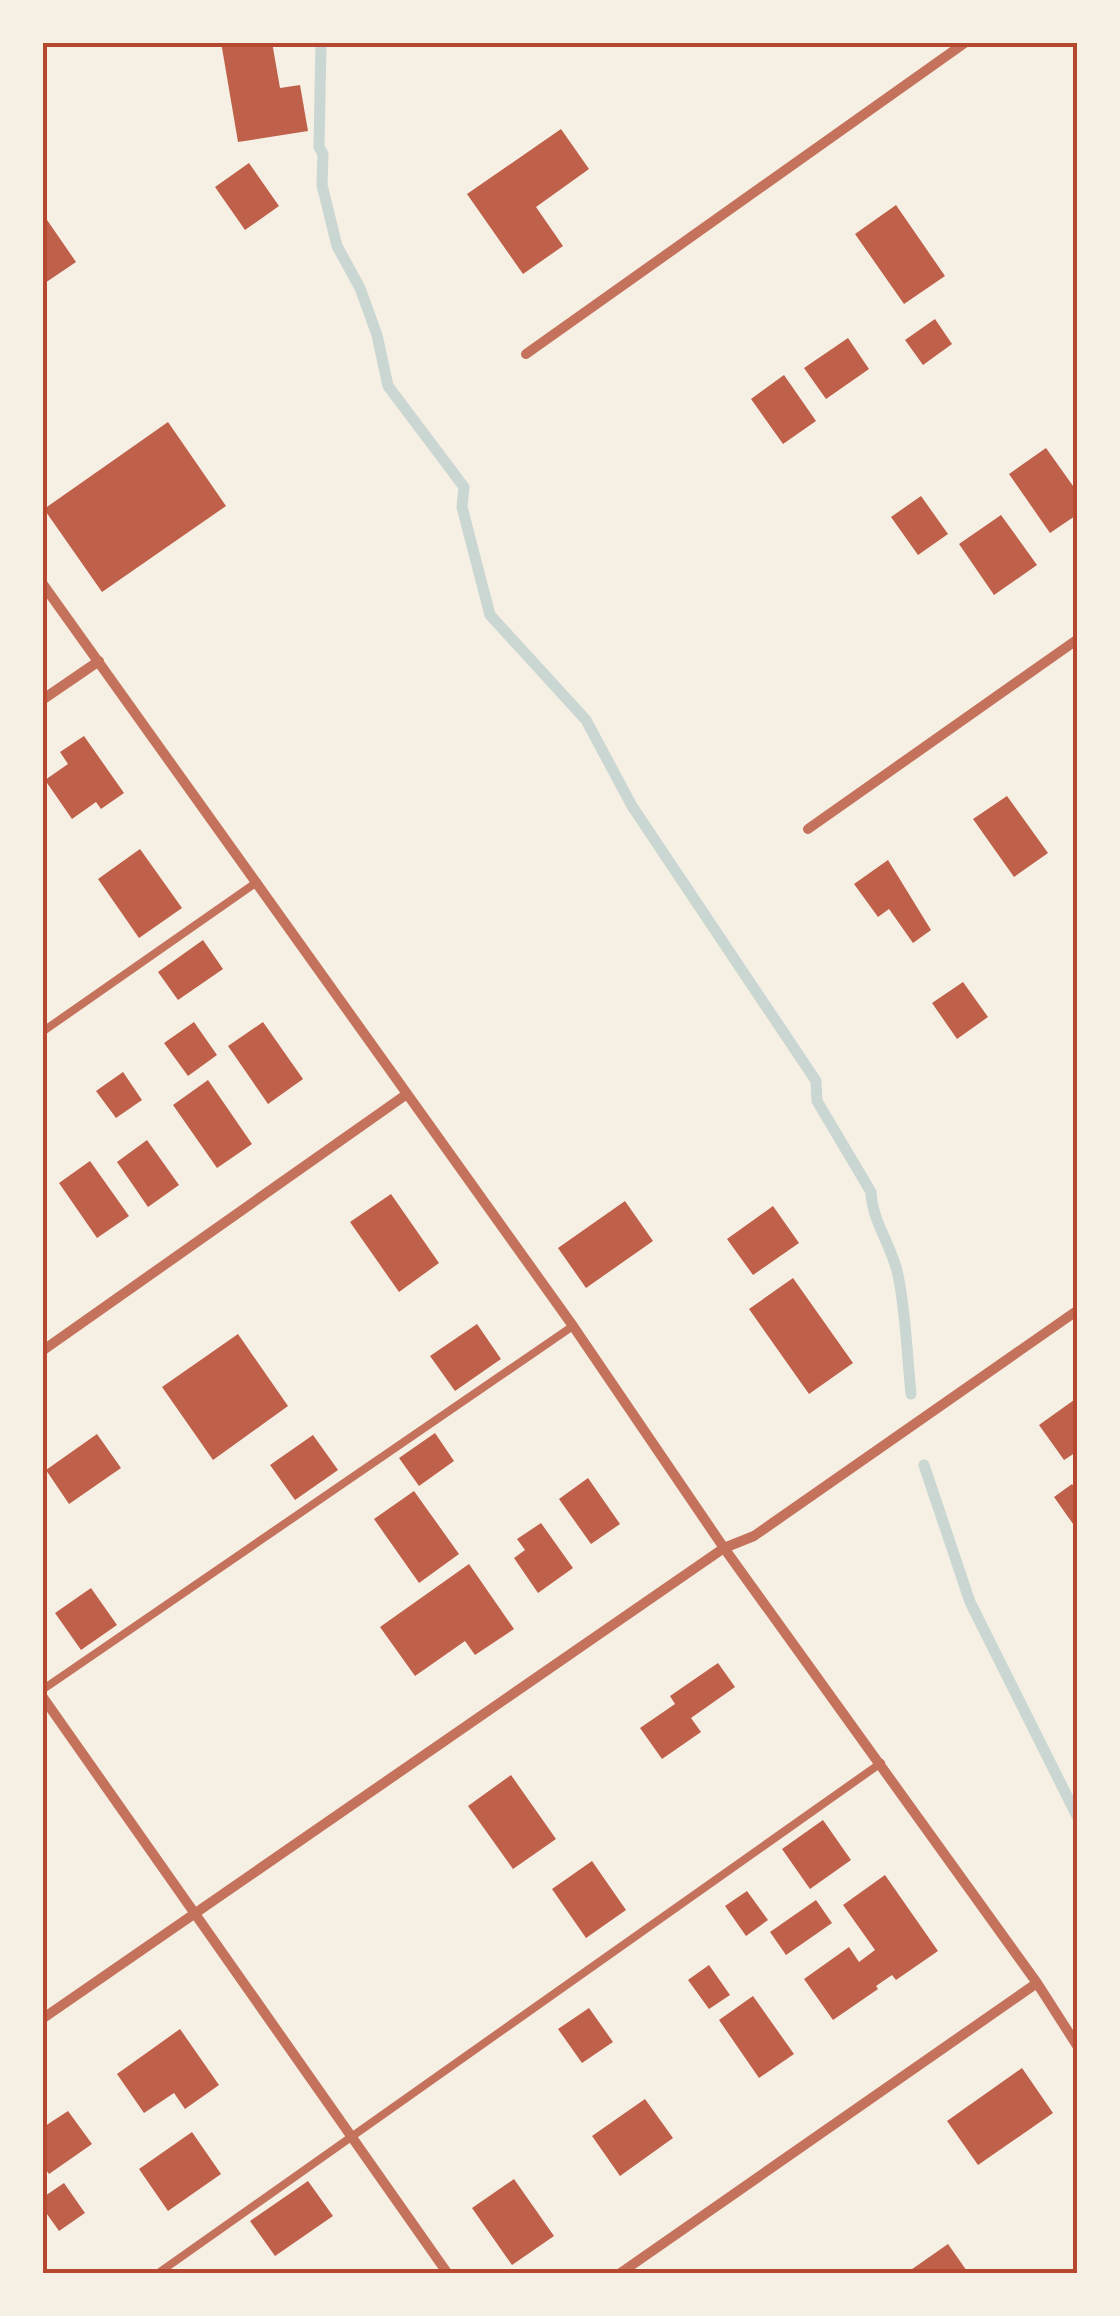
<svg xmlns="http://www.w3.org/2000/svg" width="1120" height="2316" font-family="'PT Sans',sans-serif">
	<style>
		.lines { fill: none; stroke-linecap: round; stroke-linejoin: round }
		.stream { stroke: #c9d6d2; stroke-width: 11 }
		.building { fill: #bf614a }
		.service { stroke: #c5725c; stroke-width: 8 }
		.minor { stroke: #c5725c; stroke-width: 10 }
		.neatline { fill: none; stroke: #b5482f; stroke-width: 4 }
	</style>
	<rect width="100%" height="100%" fill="#f6efe4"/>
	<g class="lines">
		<path class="stream" d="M321,42L319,147L323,154L322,185L337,246L360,288L377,335L388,386L464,487L462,507L490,615L586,720L632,806L816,1081L817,1101L871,1192C872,1221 892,1246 898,1275C906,1313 907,1355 911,1394
			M924,1465L970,1602L1078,1818"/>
	</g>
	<path class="building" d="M221,42H272L280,88L300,85L308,131L238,142Z
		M561,129L589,169L536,207L563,246L523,274L467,194Z
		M249,163L279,206L245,230L215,187Z
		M896,205L945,276L904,304L855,234Z
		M45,217L76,262L42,285V219Z
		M935,319L952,344L923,365L905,340Z
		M848,338L869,369L826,399L804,368Z
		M784,375L816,421L783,444L751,399Z
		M168,422L226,506L102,592L44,509Z
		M1046,448L1078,493V514L1050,533L1009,474Z
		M921,496L948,534L918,555L891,517Z
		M1001,515L1037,565L994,595L959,544Z
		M84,736L124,793L101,809L96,802L72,819L45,780L68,764L60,752Z
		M1007,796L1048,853L1014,877L973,819Z
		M140,849L182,908L139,938L98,879Z
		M888,860L931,930L913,943L889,909L878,917L854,884Z
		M203,940L223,969L178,1000L158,972Z
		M963,982L988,1017L957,1039L932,1003Z
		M194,1022L217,1055L188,1076L164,1043Z
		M263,1022L303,1079L268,1104L228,1046Z
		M123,1072L142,1100L116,1118L96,1091Z
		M208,1080L252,1144L217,1168L173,1105Z
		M147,1140L179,1185L148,1207L117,1162Z
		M90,1161L129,1216L97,1238L59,1183Z
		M391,1194L439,1263L399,1292L350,1222Z
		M625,1201L653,1241L586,1288L558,1248Z
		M773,1206L799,1243L753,1275L727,1239Z
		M793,1278L853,1363L809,1394L749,1309Z
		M477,1324L501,1359L455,1391L430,1356Z
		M238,1334L288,1406L213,1460L162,1387Z
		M1074,1400L1078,1405V1451L1064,1460L1039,1425Z
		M435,1433L454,1461L419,1486L399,1458Z
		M97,1434L121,1468L69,1504L46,1470Z
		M313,1435L338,1470L295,1500L270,1465Z
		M588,1478L620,1524L591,1544L559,1499Z
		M1072,1484L1078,1492V1531L1054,1497Z
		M414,1491L459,1554L419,1583L374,1519Z
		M541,1523L573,1568L538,1593L514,1558L525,1550L517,1539Z
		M469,1564L514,1629L475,1655L465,1641L415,1676L380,1627Z
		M91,1588L117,1625L81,1650L55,1613Z
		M718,1663L735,1687L691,1718L701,1732L662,1759L640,1728L675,1704L670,1696Z
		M511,1775L556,1839L513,1869L468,1806Z
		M823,1820L851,1860L810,1889L782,1849Z
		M592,1861L626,1910L586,1938L552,1889Z
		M885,1875L938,1951L896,1980L892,1975L876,1986L878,1989L833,2020L804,1979L849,1947L859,1962L875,1950L843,1905Z
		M747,1891L768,1920L746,1936L725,1906Z
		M816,1900L832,1923L786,1955L770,1932Z
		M709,1965L730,1995L709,2009L688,1980Z
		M753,1996L794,2054L759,2078L719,2020Z
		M589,2008L613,2042L582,2063L558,2029Z
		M180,2029L219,2085L185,2109L174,2093L144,2113L117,2074Z
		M1022,2068L1053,2113L978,2165L947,2121Z
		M645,2099L673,2138L620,2176L592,2136Z
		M68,2111L92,2144L49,2174L42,2164V2128Z
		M192,2132L221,2174L168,2211L139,2169Z
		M514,2179L554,2236L512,2265L472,2208Z
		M308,2181L333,2216L275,2256L250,2221Z
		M64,2183L85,2213L59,2231L42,2207V2198Z
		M948,2244L969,2274H905Z"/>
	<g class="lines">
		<path class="service" d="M42,1032L257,882
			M42,1690L573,1326
			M157,2274L881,1763"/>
		<path class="minor" d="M526,354L966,42
			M42,583L573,1326L724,1548L1037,1983L1078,2047
			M42,700L99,661
			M808,829L1078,639
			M42,1351L407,1094
			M42,1696L448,2274
			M42,2019L724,1548L754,1536L1078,1310
			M619,2274L1037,1983"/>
	</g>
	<rect width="1120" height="2316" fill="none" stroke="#f6efe4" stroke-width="90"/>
	<rect x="45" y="45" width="1030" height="2226" class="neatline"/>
</svg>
